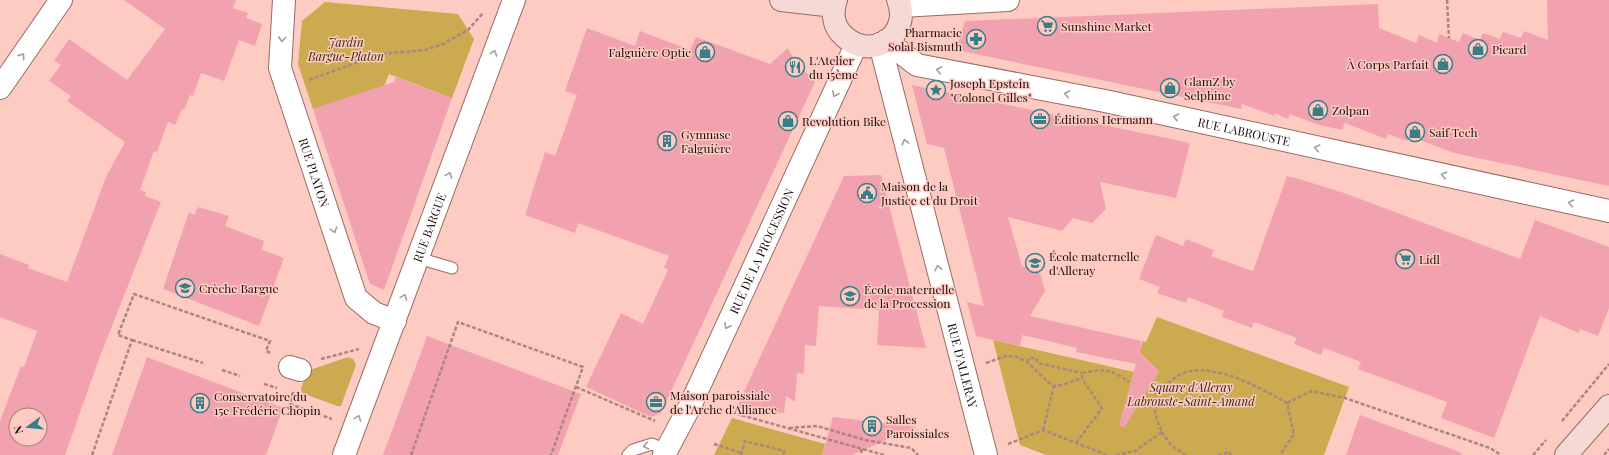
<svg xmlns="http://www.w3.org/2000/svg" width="1609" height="455" font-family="'Playfair Display',serif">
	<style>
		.green { fill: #ccaa50 }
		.building { fill: #f2a1af; fill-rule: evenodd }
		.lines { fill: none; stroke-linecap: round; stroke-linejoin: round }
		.lane-casing { stroke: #986b64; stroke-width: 13 }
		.street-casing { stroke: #986b64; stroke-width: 24 }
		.secondary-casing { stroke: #986b64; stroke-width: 24 }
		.path { stroke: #ad8680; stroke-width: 2.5; stroke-dasharray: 4 2; stroke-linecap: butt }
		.lane { stroke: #fff; stroke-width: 11 }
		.street { stroke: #fff; stroke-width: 22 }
		.secondary { stroke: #f6d9d5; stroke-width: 22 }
		.oneway { stroke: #a49d9d }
		.labels { text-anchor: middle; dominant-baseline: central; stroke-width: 3; stroke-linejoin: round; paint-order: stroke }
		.poi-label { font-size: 12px; fill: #1b0b09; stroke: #fecbc3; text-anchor: start }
		.park-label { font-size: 12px; font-style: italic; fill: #342c15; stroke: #fecbc3 }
		.street-label { font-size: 12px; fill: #1b0b09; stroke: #fecbc3 }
	</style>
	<rect width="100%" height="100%" fill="#fecbc3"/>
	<path class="green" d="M325,2L458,14L474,39L452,98L389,74L384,86L313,109L298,64L302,21Z
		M1157,317L1349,387L1324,455H1046L1020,445L993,340L1134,372L1143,341L1146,342Z
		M348,357L353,359L356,365L341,406H337L302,393L301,389L307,371Z
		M732,418L825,444L822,455H714Z"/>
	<path class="building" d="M124,0H236L233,8L248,13L246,18L262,24L255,46L239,40L224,81L201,73L193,96L190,95L184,110L182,109L175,125L168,122L157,152L154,151L140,190L146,192L145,196L161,202L99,359L65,455H0V421L21,366L24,367L37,331L0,317V254L29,265L28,268L67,282L106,177L125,142L67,101L71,96L49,81L61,65L54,61L69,39L127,80L165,29ZM16,415H40V439H16Z
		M1547,0H1609V186L1454,153L1409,136L1407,141L1388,134L1386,139L1345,123L1342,130L1319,125L1290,114L1288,119L1275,113V116L1242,104L1241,109L956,50L965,21L1378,4L1379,28L1416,43L1419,35L1437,43L1439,34L1459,42L1463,33L1480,40L1483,33L1500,39L1503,32L1521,38L1524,31L1548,40Z
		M587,28L635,46L640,31L690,50L696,37L770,64L788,48L795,61L815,82L661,413L651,417L586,387L621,313L643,324L668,270L664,268L669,256L578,223L575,233L525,215L545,152L555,156L577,95L565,91Z
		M396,77L452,98L384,290L370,284L313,109L394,82Z
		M912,85L1190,143L1176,198L1100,182L1106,209L1092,223L1073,218L1062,231L1008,217L1022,266L1040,273L1045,291L1030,316L1142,341L1140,352L1160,372L1152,382L1125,427L1119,425L1136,364L1076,352L1077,348L1022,335L1020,346L976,336L967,302L984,306L944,148L927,144Z
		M881,175L926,348L877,345L879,310L819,306L816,346L805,345L804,374L797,373L795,402L786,396L784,413L736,409L844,176Z
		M1287,176L1299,179L1344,193L1520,259L1535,220L1609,247V308L1598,336L1580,329L1579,333L1540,316L1494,438L1441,418L1447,402L1358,369L1361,362L1324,348L1321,355L1294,344L1297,338L1254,322L1252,328L1222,317L1224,311L1188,297L1186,303L1157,293L1160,287L1139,279L1156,235L1183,246L1186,239L1214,250L1211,256L1253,271Z
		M198,207L229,216L225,226L264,241L262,250L284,258L259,326L163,289L189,212L194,215Z
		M427,336L581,394L558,455H383Z
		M147,357L283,408L266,455H112Z
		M1360,415L1462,453L1461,455H1346Z
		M833,417L917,427L852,455H822Z"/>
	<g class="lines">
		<defs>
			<path id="lane" d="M418,258L452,268
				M628,455L633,450L652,444L666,450"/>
			<g id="street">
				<path id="s1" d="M284,0L280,68L356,298L374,313L395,321"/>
				<path d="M901,6L1008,0"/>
				<path id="s2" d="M886,41L917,65L1105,101L1609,211"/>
				<path id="s3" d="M880,44L986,455"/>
				<path d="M0,88L61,0"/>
				<path d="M290,367L300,370"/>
				<path id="s4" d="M344,455L514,0"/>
				<path id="s5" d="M664,455L690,406L856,45"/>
			</g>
			<path id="secondary" d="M781,0L834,6
				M836,0C832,11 833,23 840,32C868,65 913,36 898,0
				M1566,455L1609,406"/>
		</defs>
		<use href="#lane" class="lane-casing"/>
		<use href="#street" class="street-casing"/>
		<use href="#secondary" class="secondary-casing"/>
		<path class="path" d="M1447,0L1449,38
			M309,80L380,54L425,50L443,44L468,30L483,13
			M132,340L203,363
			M321,359L359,349
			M1027,362L1029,358H1036L1038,363L1082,373
			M986,363L1006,356L1017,357L1027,362L1048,382L1054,386L1062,385L1082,378V373C1104,369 1110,368 1129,382
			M222,370L240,376
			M264,384L277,388
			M576,387L655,421
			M293,392L290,404L332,419
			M1287,403L1312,391L1345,398L1490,448L1501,455
			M730,412L884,455
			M1562,421L1609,364
			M789,428L817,426L865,440L911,448L918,455
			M1043,430L1054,386
			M1162,432L1171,445L1186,455
			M1076,443L1102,408L1082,379
			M714,444L742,453
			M1008,444L1043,430L1107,455
			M861,453L862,449
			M92,455L132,340L118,335L134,294L270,341L266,351L271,353
			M411,455L458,322L583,367L551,455
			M741,455L745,441L784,451L783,455
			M1116,455L1135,451L1162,432C1157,422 1150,401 1158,391C1160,389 1163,387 1165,385C1171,381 1179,374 1186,372C1218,364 1261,388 1287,403L1294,434L1280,455
			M1218,455L1229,452L1231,455
			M1533,455L1546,440
			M1604,455L1609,449"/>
		<use href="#lane" class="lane"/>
		<use href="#street" class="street"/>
		<use href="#secondary" class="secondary"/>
	</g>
	<defs><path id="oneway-chevron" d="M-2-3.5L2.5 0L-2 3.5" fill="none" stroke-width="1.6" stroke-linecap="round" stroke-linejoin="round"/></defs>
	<g class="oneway">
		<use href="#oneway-chevron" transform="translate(282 39) rotate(94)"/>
		<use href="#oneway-chevron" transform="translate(494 53) rotate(-70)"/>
		<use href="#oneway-chevron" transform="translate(22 56) rotate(-55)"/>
		<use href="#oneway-chevron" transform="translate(939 70) rotate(-169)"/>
		<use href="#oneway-chevron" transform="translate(835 94) rotate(115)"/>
		<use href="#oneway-chevron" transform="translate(1067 94) rotate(-169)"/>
		<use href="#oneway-chevron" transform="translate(1176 117) rotate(-167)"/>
		<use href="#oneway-chevron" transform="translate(905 142) rotate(-105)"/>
		<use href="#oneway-chevron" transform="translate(1317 148) rotate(-168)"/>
		<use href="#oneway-chevron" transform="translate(449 175) rotate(-70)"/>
		<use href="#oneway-chevron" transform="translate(1444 175) rotate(-168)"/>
		<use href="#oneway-chevron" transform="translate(1571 203) rotate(-168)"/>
		<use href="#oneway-chevron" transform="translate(334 230) rotate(72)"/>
		<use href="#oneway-chevron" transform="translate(938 268) rotate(-104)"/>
		<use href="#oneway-chevron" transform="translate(404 297) rotate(-70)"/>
		<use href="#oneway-chevron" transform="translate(727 326) rotate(115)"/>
		<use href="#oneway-chevron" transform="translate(358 418) rotate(-69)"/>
		<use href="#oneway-chevron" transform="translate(646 446) rotate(167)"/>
	</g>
	<defs>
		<symbol id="supermarket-ring" viewBox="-11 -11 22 22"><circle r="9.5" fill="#fecbc3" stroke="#387e89" stroke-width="1.5"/><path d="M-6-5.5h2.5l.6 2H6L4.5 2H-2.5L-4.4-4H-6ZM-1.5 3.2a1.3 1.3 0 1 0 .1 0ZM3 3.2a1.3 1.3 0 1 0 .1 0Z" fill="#387e89"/></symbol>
		<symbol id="pharmacy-ring" viewBox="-11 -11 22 22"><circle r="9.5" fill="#fecbc3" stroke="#387e89" stroke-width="1.5"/><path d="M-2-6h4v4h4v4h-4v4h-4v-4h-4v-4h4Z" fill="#387e89"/></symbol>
		<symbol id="shop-ring" viewBox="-11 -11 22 22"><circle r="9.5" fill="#fecbc3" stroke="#387e89" stroke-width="1.5"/><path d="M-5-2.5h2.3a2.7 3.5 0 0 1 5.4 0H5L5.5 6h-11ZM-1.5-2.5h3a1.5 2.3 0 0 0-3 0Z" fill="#387e89"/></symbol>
		<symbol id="restaurant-ring" viewBox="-11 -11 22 22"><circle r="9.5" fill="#fecbc3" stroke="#387e89" stroke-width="1.5"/><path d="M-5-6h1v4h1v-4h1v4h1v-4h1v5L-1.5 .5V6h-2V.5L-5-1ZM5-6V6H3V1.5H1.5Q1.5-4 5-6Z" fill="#387e89"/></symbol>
		<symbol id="sight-ring" viewBox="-11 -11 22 22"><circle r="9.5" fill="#fecbc3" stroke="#387e89" stroke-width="1.5"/><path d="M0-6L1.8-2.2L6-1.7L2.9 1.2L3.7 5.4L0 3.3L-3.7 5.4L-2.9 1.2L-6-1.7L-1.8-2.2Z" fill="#387e89"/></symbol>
		<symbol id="office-ring" viewBox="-11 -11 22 22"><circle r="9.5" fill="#fecbc3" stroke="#387e89" stroke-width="1.5"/><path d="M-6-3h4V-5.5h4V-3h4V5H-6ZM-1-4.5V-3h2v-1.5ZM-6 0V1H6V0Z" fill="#387e89"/></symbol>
		<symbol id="building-ring" viewBox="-11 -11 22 22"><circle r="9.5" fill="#fecbc3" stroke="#387e89" stroke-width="1.5"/><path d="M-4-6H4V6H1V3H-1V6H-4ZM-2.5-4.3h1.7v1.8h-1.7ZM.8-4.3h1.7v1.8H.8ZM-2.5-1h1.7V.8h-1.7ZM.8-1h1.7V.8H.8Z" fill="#387e89"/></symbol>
		<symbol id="civic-ring" viewBox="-11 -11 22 22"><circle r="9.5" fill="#fecbc3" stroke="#387e89" stroke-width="1.5"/><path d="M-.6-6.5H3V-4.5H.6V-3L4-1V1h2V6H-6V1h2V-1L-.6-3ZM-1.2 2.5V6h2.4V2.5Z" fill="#387e89"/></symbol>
		<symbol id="school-ring" viewBox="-11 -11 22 22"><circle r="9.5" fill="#fecbc3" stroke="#387e89" stroke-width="1.5"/><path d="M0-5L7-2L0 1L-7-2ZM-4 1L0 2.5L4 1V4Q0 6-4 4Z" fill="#387e89"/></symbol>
	</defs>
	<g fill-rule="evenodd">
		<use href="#supermarket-ring" x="1036" y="15" width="22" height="22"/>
		<use href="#pharmacy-ring" x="965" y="28" width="22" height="22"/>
		<use href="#shop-ring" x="1467" y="38" width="22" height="22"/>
		<use href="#shop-ring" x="694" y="41" width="22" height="22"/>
		<use href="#shop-ring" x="1432" y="53" width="22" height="22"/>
		<use href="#restaurant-ring" x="784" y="56" width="22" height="22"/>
		<use href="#shop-ring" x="1159" y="77" width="22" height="22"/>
		<use href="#sight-ring" x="925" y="79" width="22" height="22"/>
		<use href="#shop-ring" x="1307" y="99" width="22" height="22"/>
		<use href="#office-ring" x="1029" y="108" width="22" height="22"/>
		<use href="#shop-ring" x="777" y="110" width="22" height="22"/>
		<use href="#shop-ring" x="1404" y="121" width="22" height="22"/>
		<use href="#building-ring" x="656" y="130" width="22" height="22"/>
		<use href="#civic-ring" x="856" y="182" width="22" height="22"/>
		<use href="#supermarket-ring" x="1394" y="248" width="22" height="22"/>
		<use href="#school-ring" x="1024" y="252" width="22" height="22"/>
		<use href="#school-ring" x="174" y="277" width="22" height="22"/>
		<use href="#school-ring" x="839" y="285" width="22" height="22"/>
		<use href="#office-ring" x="645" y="391" width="22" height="22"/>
		<use href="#building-ring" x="189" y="392" width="22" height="22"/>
		<use href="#building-ring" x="861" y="415" width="22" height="22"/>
	</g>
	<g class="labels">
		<g class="poi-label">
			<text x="1061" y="26">Sunshine Market</text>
			<text x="962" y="32" text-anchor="end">Pharmacie<tspan x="962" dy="14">Solal Bismuth</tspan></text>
			<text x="1492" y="49">Picard</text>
			<text x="691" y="52" text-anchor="end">Falguière Optic</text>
			<text x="809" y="60">L'Atelier<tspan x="809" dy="14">du 15ème</tspan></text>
			<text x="1429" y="64" text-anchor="end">À Corps Parfait</text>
			<text x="1184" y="81">GlamZ by<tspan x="1184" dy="14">Selphine</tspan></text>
			<text x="950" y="83">Joseph Epstein<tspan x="950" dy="14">"Colonel Gilles"</tspan></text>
			<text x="1332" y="110">Zolpan</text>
			<text x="1054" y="119">Éditions Hermann</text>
			<text x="802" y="121">Revolution Bike</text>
			<text x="1429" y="132">Saif Tech</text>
			<text x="681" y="134">Gymnase<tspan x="681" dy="14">Falguière</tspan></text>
			<text x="881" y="186">Maison de la<tspan x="881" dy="14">Justice et du Droit</tspan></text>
			<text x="1049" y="256">École maternelle<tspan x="1049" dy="14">d'Alleray</tspan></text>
			<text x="1419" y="259">Lidl</text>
			<text x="199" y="288">Crèche Bargue</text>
			<text x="864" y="289">École maternelle<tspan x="864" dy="14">de la Procession</tspan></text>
			<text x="670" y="395">Maison paroissiale<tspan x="670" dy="14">de l'Arche d'Alliance</tspan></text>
			<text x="214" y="396">Conservatoire du<tspan x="214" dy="14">15e Frédéric Chopin</tspan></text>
			<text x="886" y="419">Salles<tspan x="886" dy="14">Paroissiales</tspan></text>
		</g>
		<g class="park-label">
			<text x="346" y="42">Jardin<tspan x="346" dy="14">Bargue-Platon</tspan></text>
			<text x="1191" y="387">Square d'Alleray<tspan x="1191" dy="14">Labrouste-Saint-Amand</tspan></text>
		</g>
		<g class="street-label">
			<text stroke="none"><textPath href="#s2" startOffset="373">RUE LABROUSTE</textPath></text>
			<text stroke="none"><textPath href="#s1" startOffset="178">RUE PLATON</textPath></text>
			<text stroke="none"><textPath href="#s4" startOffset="243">RUE BARGUE</textPath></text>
			<text stroke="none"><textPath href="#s5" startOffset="226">RUE DE LA PROCESSION</textPath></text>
			<text stroke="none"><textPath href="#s3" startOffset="332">RUE D'ALLERAY</textPath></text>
		</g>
	</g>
	<g transform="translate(28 427) rotate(254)"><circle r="19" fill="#fecbc3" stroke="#a37e79"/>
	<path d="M0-3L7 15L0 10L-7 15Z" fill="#387e89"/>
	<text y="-6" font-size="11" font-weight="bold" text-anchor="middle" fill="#1b0b09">N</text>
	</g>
</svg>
